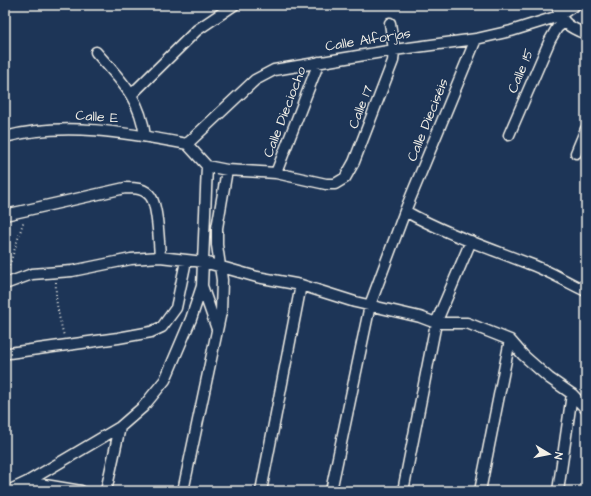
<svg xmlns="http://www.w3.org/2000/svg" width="591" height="496" font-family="'Architects Daughter',sans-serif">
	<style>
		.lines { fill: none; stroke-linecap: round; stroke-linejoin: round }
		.street-casing { stroke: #f4f1e8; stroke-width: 13 }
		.path { stroke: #f4f1e8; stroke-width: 2; stroke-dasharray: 1 3; stroke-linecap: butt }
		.street { stroke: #1d3557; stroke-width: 10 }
		.labels { text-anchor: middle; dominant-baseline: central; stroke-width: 3; stroke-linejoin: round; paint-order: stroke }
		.street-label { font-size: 14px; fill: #f4f1e8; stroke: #1d3557 }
	</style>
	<rect width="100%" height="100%" fill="#1d3557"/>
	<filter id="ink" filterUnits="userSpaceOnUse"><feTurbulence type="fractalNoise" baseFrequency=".025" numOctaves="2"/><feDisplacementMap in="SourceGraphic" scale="8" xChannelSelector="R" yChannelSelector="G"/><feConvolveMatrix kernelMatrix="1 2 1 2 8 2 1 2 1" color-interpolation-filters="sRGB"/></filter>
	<g filter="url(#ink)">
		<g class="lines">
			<defs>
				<path id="street" d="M557,5C560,22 570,28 586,34
					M96,52C120,80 140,97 145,136
					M132,94L197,30L234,5
					M509,135L550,40L557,28L564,22
					M5,137C64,121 128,133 187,144
					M187,144L255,80L274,70L394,50L476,39L511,31L559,16L575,5
					M187,144L207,166L227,170L276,173L326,184H335L345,178L354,162L393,61L394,50L390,23
					M576,153L586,129
					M276,173L319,62
					M405,211C444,233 486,247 527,263C548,270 566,282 586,291
					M5,215L125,188C135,188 145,188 151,197C158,207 159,244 160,257
					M5,284L32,274L72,271L131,259L160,257L204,262L257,277L301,285L355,302L420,317L436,323H467L510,340L523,355L549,378L572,394L586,409
					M202,286L217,329
					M9,353L118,338L151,332L162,327L176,308L186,261
					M8,491L27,482L120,427L143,407L165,380L191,319L202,286L207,166
					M26,491L27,482L81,491
					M106,491L120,427
					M183,491L221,312L222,280L217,245V228L227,170
					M261,491L301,285
					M331,491L370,305L405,211L476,39
					M403,491L436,323L471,241
					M480,491L510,340
					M558,491L572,394"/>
			</defs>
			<use href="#street" class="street-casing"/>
			<path class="path" d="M7,273L24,220
				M56,282C55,302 59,317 64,336
				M5,308L8,343
				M5,374L8,362"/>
			<use href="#street" class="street"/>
		</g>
	</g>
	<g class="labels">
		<g class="street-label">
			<text transform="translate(368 40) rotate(-9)">Calle Alforjas</text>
			<text transform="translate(521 71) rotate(-67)">Calle 15</text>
			<text transform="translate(361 107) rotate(-69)">Calle 17</text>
			<text transform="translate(285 112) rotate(-69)">Calle Dieciocho</text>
			<text transform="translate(97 117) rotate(4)">Calle E</text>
			<text transform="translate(428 120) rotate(-68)">Calle Dieciséis</text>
		</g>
	</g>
	<rect width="591" height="496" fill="none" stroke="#1d3557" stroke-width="20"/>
	<rect x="10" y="10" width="571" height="476" fill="none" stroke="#f4f1e8" stroke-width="1.5" filter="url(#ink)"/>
	<g transform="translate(549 454) rotate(100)" stroke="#1d3557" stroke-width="3" paint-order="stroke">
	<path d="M0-3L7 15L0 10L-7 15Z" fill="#f4f1e8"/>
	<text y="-6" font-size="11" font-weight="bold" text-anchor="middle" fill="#f4f1e8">N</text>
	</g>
</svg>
